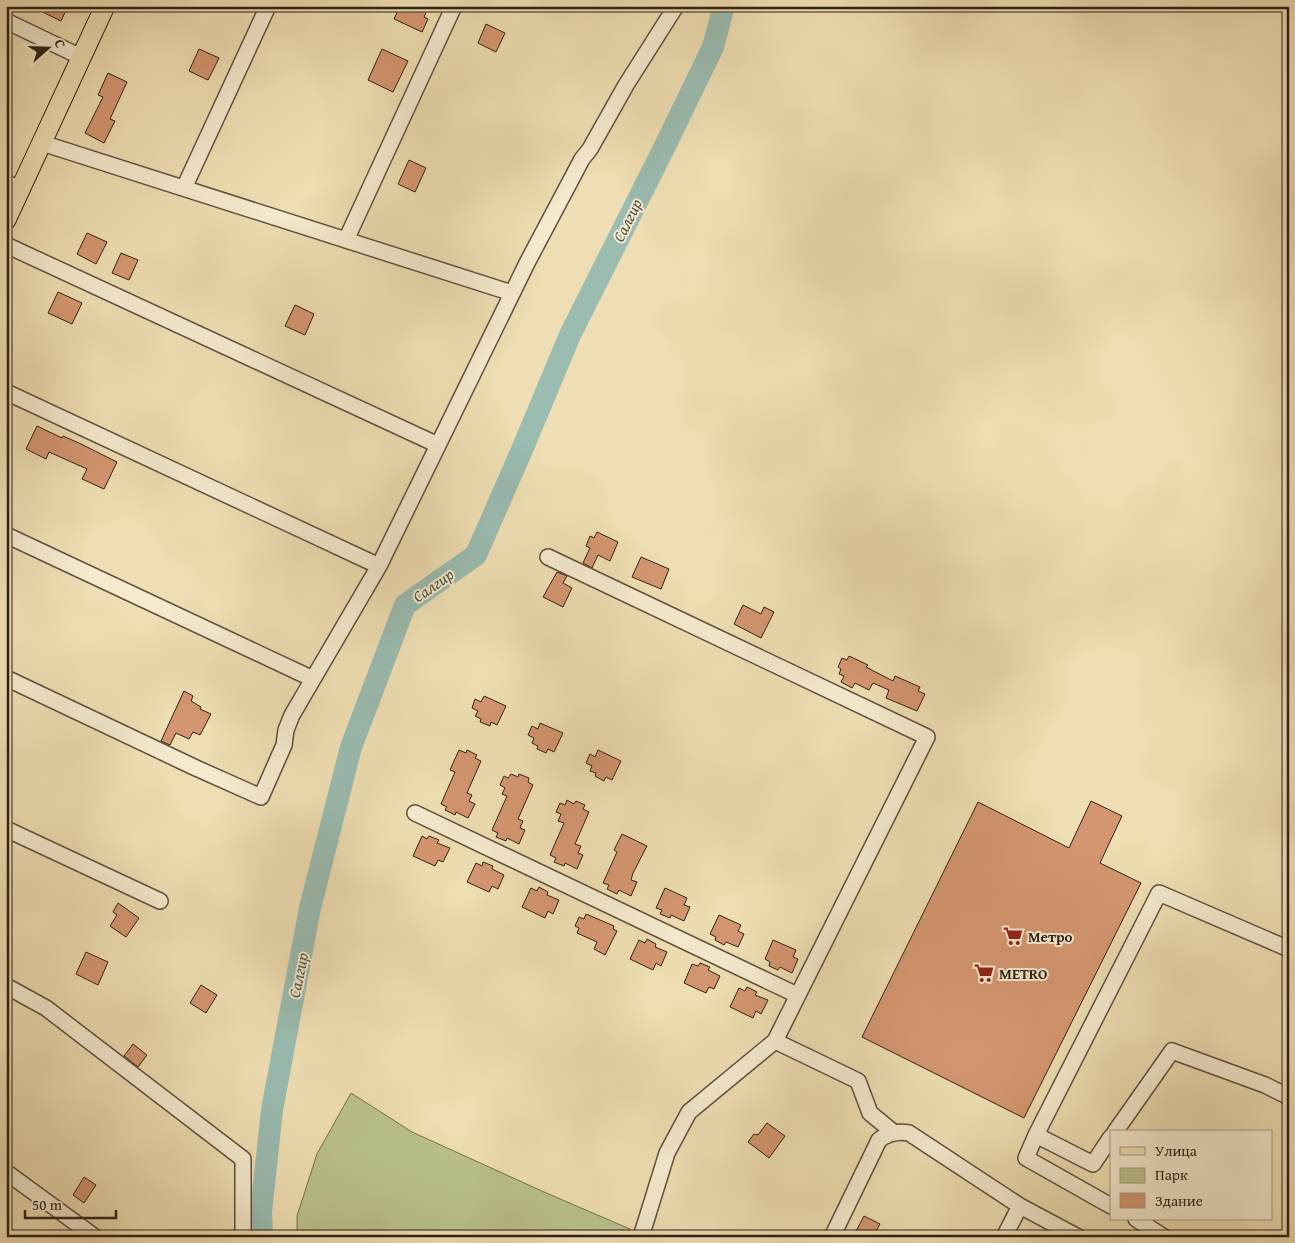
<svg xmlns="http://www.w3.org/2000/svg" width="1295" height="1243" font-family="'Gentium Book Plus',serif">
	<style>
		.green { fill: #bac18c; stroke: #747152 }
		.lines { fill: none; stroke-linecap: round; stroke-linejoin: round }
		.river { stroke: #9abcb1; stroke-width: 22 }
		.building { fill: #d49670; stroke: #2e2118 }
		.minor-casing { stroke: #5e503f; stroke-width: 18 }
		.major-casing { stroke: #2e2118; stroke-width: 21 }
		.minor { stroke: #f5eace; stroke-width: 15 }
		.major { stroke: #efdeb3; stroke-width: 19 }
		.labels { text-anchor: middle; dominant-baseline: central; stroke-width: 4; stroke-linejoin: round; paint-order: stroke }
		.poi-label { font-size: 15px; font-weight: bold; fill: #2e2118; stroke: #f5eace; text-anchor: start }
		.water-label { font-size: 16px; font-style: italic; fill: #4e5046; stroke: #f5eace }
	</style>
	<rect width="100%" height="100%" fill="#efdeb3"/>
	<filter id="stains"><feTurbulence type="fractalNoise" baseFrequency=".004" numOctaves="4"/><feColorMatrix values="0 0 0 0 .2 0 0 0 0 .09 0 0 0 0 .02 0 0 0 .5 -.17"/></filter>
	<radialGradient id="worn" r=".72"><stop offset=".6" stop-color="#630" stop-opacity="0"/><stop offset="1" stop-color="#630" stop-opacity=".3"/></radialGradient>
	<path class="green" d="M351,1093L412,1132L544,1192L630,1229L628,1237H297V1216L317,1154Z"/>
	<g class="lines">
		<path class="river" d="M262,1237L261,1212L272,1110L310,908L351,747L405,605L476,555L524,445L570,335L666,144L713,47L724,6"/>
	</g>
	<path class="building" d="M30,6H68L61,21Z
		M400,6H429L424,17L428,19L422,32L394,19Z
		M486,24L505,33L496,52L478,43Z
		M199,49L219,58L208,80L189,71Z
		M382,49L408,61L393,92L368,80Z
		M108,73L127,82L110,119L115,121L104,143L85,133L103,97L98,95Z
		M409,160L426,168L415,192L398,184Z
		M87,233L107,242L96,264L77,254Z
		M121,253L138,260L129,280L112,273Z
		M58,292L82,303L72,324L48,313Z
		M295,305L314,314L305,335L285,326Z
		M37,426L62,438L63,436L81,444L117,462L104,489L82,479L87,469L49,452L46,459L26,449Z
		M597,532L618,542L610,561L598,555L592,568L583,563L590,548L586,546L590,536L594,538Z
		M641,557L669,569L661,589L632,577Z
		M557,572L567,576L563,583L572,588L563,607L543,597Z
		M743,605L761,614L764,607L774,612L761,638L734,624Z
		M849,656L868,665L866,667L893,681L895,676L920,687L918,691L925,694L917,711L886,698L889,690L873,683L869,690L855,683L852,688L841,682L844,676L839,674L841,669L838,667L842,658L847,660Z
		M184,691L193,696L191,701L201,707L200,709L211,714L200,735L193,732L189,739L176,733L170,745L161,741Z
		M484,696L506,706L497,725L491,722L490,726L480,722L481,719L475,716L478,711L472,708L475,699L481,702Z
		M540,723L563,733L554,752L548,749L546,753L537,749L538,746L532,743L534,738L528,735L532,726L538,729Z
		M459,750L466,753L467,750L477,755L475,758L481,761L467,793L472,795L469,801L475,804L468,818L456,812L455,815L445,810L447,807L441,804L455,772L450,770Z
		M598,750L621,761L612,780L606,777L604,781L595,776L596,773L590,771L592,766L586,763L590,754L595,757Z
		M511,774L518,777L519,774L529,778L528,782L533,785L518,819L523,821L520,828L525,830L519,844L507,838L506,841L496,837L498,833L492,830L507,796L502,794L505,788L500,785L504,776L508,778Z
		M567,800L574,804L576,801L585,805L583,809L589,812L575,844L581,846L578,853L583,855L577,869L565,863L564,866L554,862L556,858L550,855L564,823L558,821L561,814L556,812L560,803L565,805Z
		M1091,801L1122,816L1100,863L1141,883L1024,1118L862,1037L978,802L1069,848Z
		M622,834L647,846L633,873L631,880L637,882L631,896L619,890L617,894L607,889L609,885L603,883L617,852L614,850Z
		M422,836L427,839L429,836L439,840L437,843L450,848L443,862L438,860L435,866L413,856Z
		M483,862L493,866L492,869L504,875L498,889L492,886L489,892L467,882L476,863L482,866Z
		M539,887L548,892L547,895L559,900L553,914L548,911L545,918L522,907L531,888L537,891Z
		M665,888L687,898L684,905L690,907L684,921L671,915L670,918L660,914L662,910L656,908Z
		M118,903L139,918L126,937L110,926L117,915L113,912Z
		M586,914L614,926L613,929L617,931L605,955L594,949L597,942L577,933L579,928L575,926L579,917L584,919Z
		M719,915L741,925L738,931L744,934L738,947L726,942L724,945L715,940L716,937L710,934Z
		M647,939L656,944L655,947L667,952L661,966L656,963L653,970L630,959L639,940L645,943Z
		M773,940L796,950L793,957L798,959L792,973L780,967L778,970L769,966L770,962L765,959Z
		M86,952L108,962L98,985L76,974Z
		M700,963L710,967L708,970L720,976L714,989L709,987L706,993L684,983L692,964L698,966Z
		M201,985L217,995L206,1013L190,1003Z
		M747,987L757,992L755,995L768,1000L761,1014L756,1011L753,1018L730,1007L739,988L745,991Z
		M133,1044L147,1055L138,1067L124,1056Z
		M767,1123L785,1136L769,1158L748,1142L754,1134L758,1135Z
		M84,1177L96,1185L84,1203L73,1195Z
		M864,1216L880,1224L873,1237H853Z"/>
	<g class="lines">
		<defs>
			<path id="minor" d="M6,21L81,57
				M42,143L512,293
				M6,183L21,189
				M184,188L268,6
				M346,240L454,6
				M6,245L438,445
				M6,392L379,566
				M6,535L313,679
				M548,557L927,737L775,1041L858,1081L870,1113L893,1132
				M6,678L196,768L261,797L284,745L286,730L292,715L379,566L527,263L582,159L590,149L626,85L676,6
				M415,813L797,995
				M6,829L160,901
				M6,986L46,1008L243,1159V1237
				M1115,1132L1172,1051L1265,1085L1289,1097
				M1036,1135L1026,1158L1111,1206
				M1111,1137L1093,1164L1036,1135L1159,893L1289,949
				M6,1172L95,1237
				M1136,1219L1164,1237
				M641,1237L667,1153L689,1112L775,1041
				M832,1237L879,1140C888,1133 897,1131 909,1133L1020,1206L1078,1237
				M1004,1237L1020,1206"/>
			<path id="major" d="M6,220L105,6"/>
		</defs>
		<use href="#minor" class="minor-casing"/>
		<use href="#major" class="major-casing"/>
		<use href="#minor" class="minor"/>
		<use href="#major" class="major"/>
	</g>
	<defs>
		<symbol id="supermarket-bare" viewBox="-9 -9 18 18"><path d="M-6-5.5h2.5l.6 2H6L4.5 2H-2.5L-4.4-4H-6ZM-1.5 3.2a1.3 1.3 0 1 0 .1 0ZM3 3.2a1.3 1.3 0 1 0 .1 0Z" fill="#8f2418" stroke="#f5eace" stroke-width="2.5" paint-order="stroke"/></symbol>
	</defs>
	<g fill-rule="evenodd">
		<use href="#supermarket-bare" x="999" y="922" width="28" height="28"/>
		<use href="#supermarket-bare" x="970" y="959" width="28" height="28"/>
	</g>
	<g class="labels">
		<g class="poi-label">
			<text x="1028" y="936">Метро</text>
			<text x="999" y="973">METRO</text>
		</g>
		<g class="water-label">
			<text transform="translate(627 220) rotate(-64)">Салгир</text>
			<text transform="translate(433 585) rotate(-35)">Салгир</text>
			<text transform="translate(298 975) rotate(-79)">Салгир</text>
		</g>
	</g>
	<rect width="1295" height="1243" fill="none" stroke="#efdeb3" stroke-width="25"/>
	<rect x="8" y="8" width="1280" height="1228" fill="none" stroke="#2e2118" stroke-width="2.5"/>
	<rect x="12" y="12" width="1270" height="1218" fill="none" stroke="#2e2118"/>
	<rect x="1110" y="1130" width="162" height="90" fill="#f5eace" stroke="#a59a85"/>
	<rect x="1120" y="1147" width="25" height="8" fill="#efdeb3" stroke="#a59a85"/>
	<text x="1155" y="1156" font-size="15" fill="#2e2118">Улица</text>
	<rect x="1120" y="1168" width="25" height="15" fill="#bac18c" stroke="#a59a85"/>
	<text x="1155" y="1180" font-size="15" fill="#2e2118">Парк</text>
	<rect x="1120" y="1193" width="25" height="15" fill="#d49670" stroke="#a59a85"/>
	<text x="1155" y="1206" font-size="15" fill="#2e2118">Здание</text>
	<g transform="translate(48 48) rotate(70)" stroke="#f5eace" stroke-width="4" paint-order="stroke">
	<path d="M0-4L9 19L0 12L-9 19Z" fill="#2e2118"/>
	<text y="-8" font-size="14" font-weight="bold" text-anchor="middle" fill="#2e2118">С</text>
	</g>
	<path d="M25 1210v8h91v-8" fill="none" stroke="#2e2118" stroke-width="2.5"/>
	<text x="32" y="1210" font-size="15" fill="#2e2118" stroke="#f5eace" stroke-width="4" paint-order="stroke">50 m</text>
	<rect width="100%" height="100%" filter="url(#stains)"/>
	<rect width="100%" height="100%" fill="url(#worn)"/>
</svg>
